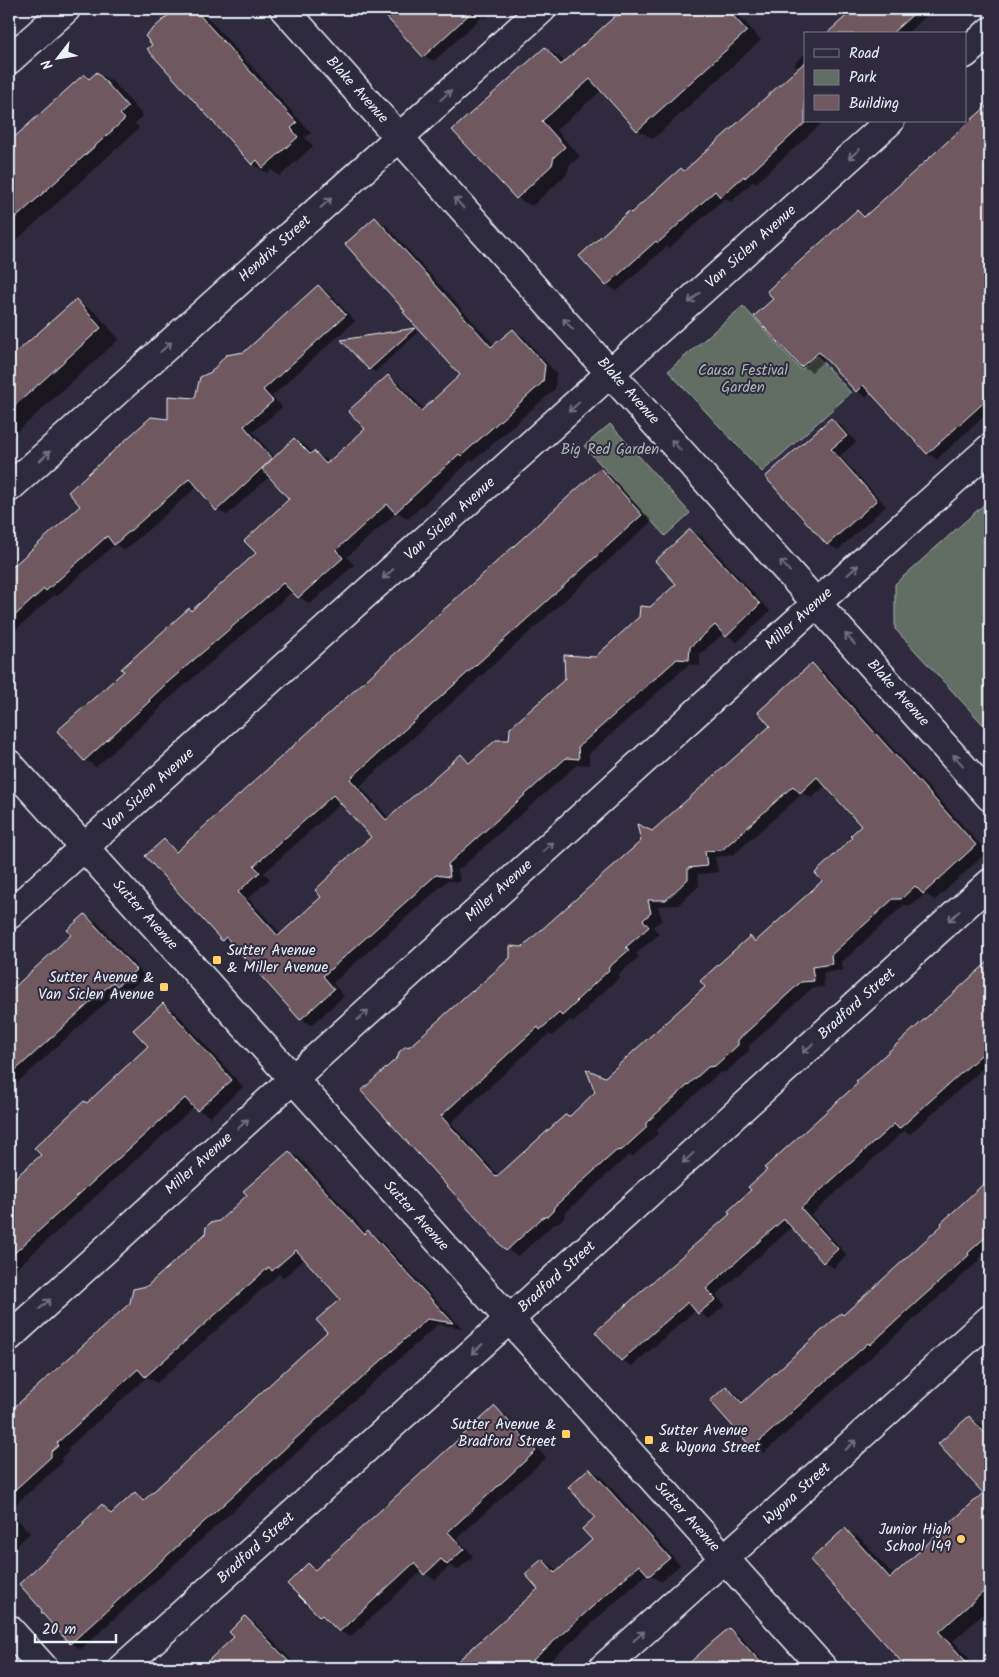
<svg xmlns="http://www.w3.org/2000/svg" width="999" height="1677" font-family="Kalam,sans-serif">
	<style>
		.green { fill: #626e64; stroke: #a5b0ae }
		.shadow { fill: #0007; fill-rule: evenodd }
		.building { fill: #6f5860; stroke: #e8f1f8; fill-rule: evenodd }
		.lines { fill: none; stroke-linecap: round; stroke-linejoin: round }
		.minor-casing { stroke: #e8f1f8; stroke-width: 31 }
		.minor { stroke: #2f2a3d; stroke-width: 28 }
		.oneway { stroke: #70707e }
		.poi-dot { fill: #ffd166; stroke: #2f2a3d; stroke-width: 2 }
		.labels { text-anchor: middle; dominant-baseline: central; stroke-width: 4; stroke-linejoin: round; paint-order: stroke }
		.street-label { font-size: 15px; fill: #e8f1f8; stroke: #2f2a3d }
		.park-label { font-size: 15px; fill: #acb6b5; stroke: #2f2a3d }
		.poi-label { font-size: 15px; fill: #e8f1f8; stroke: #2f2a3d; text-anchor: end }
	</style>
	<rect width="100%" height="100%" fill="#2f2a3d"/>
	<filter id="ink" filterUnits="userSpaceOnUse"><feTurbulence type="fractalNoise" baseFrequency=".02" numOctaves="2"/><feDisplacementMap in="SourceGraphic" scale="10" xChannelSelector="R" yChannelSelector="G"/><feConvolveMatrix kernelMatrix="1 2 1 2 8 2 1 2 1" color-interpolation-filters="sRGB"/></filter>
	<g filter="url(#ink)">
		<path class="green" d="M743,306L801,370L817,356L851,393L762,472L668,371Z
			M610,424L690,513L665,536L584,446Z
			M990,499V732L895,629V584Z"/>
		<path class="shadow" d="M177,9H183L190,12L193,10L209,19L311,133L305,138L313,146L280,176L271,170L268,173L252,164L147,36Z
			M381,9H437L441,13L445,9H497L486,18L483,16L434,61L424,56Z
			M625,9H733L761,40L653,139L638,130L602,90L556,130L580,156L569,166L567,174L532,206L517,198L545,48L560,57L565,63Z
			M856,9H935L906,34H828Z
			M805,54V121H818L821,124L756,183L754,181L731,202L725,198L669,248L666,247L617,291L607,285L631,214L681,169L685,171L799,69L794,64Z
			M97,73L113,82L143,116L135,123L139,128L9,247V144L84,76L90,79Z
			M990,105V411L937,459L928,454L871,392L866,397L857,391L826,358L812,372L802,366L756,316L775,299L857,211L866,216Z
			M375,219L386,225L495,346L513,330L524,337L556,373L555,389L473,461L471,460L408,519L397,512L347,557L354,565L310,604L299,597L293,591L179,690L160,707L161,708L96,767L85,760L192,612L258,553L291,499L270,476L227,515L217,510L198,486L125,550L115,544L57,596L54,595L9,636V568L17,561L19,562L82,506L170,420L196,399L318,286L328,292L355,321L272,396L282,407L253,432L275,458L295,439L306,446L313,453L326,459L329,463L366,429L388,377L399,383L424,409L462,376L407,311Z
			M76,301L95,312L119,339L9,439V361Z
			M415,329L418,332L375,372L370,369L343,341Z
			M831,419L841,425L856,442L840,456L886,506L838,550L828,544Z
			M600,470L611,476L652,521L360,786L390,819L462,756L472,762L511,742L595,658L678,584L691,530L701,536L770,611L737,642L724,633L700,654V666L689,664L589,754V765L578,764L458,870L460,882L447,881L333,983L344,996L312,1025L301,1019L235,945L223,940L164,841L178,851ZM341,803L372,837L323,897L281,934L248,898L270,879L264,873Z
			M9,648L16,656L9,662Z
			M812,665L823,671L987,852L935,900L925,894L912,905H904L842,962L843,970L823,973L824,987L812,988L749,1046V1051L726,1072L719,1073L657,1129V1135L633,1156H628L565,1213L564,1218L559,1222L554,1224L518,1256L507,1250L363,1091L772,726ZM826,785L862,826L824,881L757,942L750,938L707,987L605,1079L597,1093L570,1118L499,1176L451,1123L532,1048L549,1034L552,1036L570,1020L574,1022L587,1009L586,1008L620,977L618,975L639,957L636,954L659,934L653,927L662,920L658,906L678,905L699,886L698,874L718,872L715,857L733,855L803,793L812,798Z
			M85,915L96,921L145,976L128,991L122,988L9,1090V994L73,936Z
			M990,962V1062L910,1134L904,1131L811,1215L847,1255L834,1268L824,1262L792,1227L716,1295L725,1305L709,1319L696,1310L632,1366L621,1360L732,1214L859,1083L858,1082Z
			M163,1005L175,1011L243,1087L210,1117L194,1107L9,1275V1185L42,1155L88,1104L150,1046Z
			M289,1152L300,1158L367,1233L368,1231L379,1238L462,1328L438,1324L81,1649L70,1643L86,1524L102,1506L114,1513L135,1494L145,1500L329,1332L342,1299L305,1258L284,1277L279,1274L157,1383L147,1377L67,1449L69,1451L61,1458L62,1463L9,1510L30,1533L9,1553V1414L249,1196Z
			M990,1180V1248L978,1260L979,1261L764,1453L753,1447L712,1401L726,1388L737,1394L744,1402L844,1316L944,1225L943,1223Z
			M495,1408L505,1414L546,1458L457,1538L473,1556L458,1570L450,1566L435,1580L422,1571L350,1637L339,1631L330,1621L321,1616L308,1565L317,1570Z
			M969,1417L984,1426L990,1433V1608L953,1641L978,1668H909L812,1560L846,1530L860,1538L894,1576L985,1494Z
			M589,1469L600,1475L680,1565L661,1582L648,1573L542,1668H452L540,1589L542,1560L553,1566L558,1572L594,1540L597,1517Z
			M245,1618L256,1624L299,1668H202L236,1638Z
			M729,1629L739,1635L769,1668H686Z"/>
		<path class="building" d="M175,9H194L297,123L291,128L298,137L263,168L257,160L252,165L147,49L152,45L145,36Z
			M379,9H475L423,57Z
			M623,9H727L747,31L637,131L590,79L542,121L565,147L554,157L552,165L516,199L452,130L545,47L561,65Z
			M854,9H919L891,34H826Z
			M805,62V123L745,178L744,176L720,197L715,191L658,243L656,241L606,286L579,256L629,211L631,213L681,168L684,171Z
			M97,72L128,107L120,114L125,119L9,224V142L84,74L89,79Z
			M990,103V397L927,454L863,385L856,392L819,352L801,367L754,316L773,299L767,291L781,278L857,210L864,217Z
			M375,217L491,347L513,329L545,365L543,382L461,456L459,454L395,513L387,504L336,550L343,558L298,598L283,583L167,683L149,700L150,701L84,761L57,731L124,671L121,669L189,608L191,611L256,553L244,541L289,499L262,469L294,438L310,454L314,451L326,464L365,429L348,411L388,375L421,411L460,375L403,312L405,311L345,244Z
			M318,285L346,315L263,390L273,401L244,426L272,459L216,511L190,478L114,545L107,536L46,591L44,589L9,621V570L80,506L68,492L151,417L168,419V396L195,398L200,377L211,372L226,355L244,352Z
			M76,299L101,328L9,411V359Z
			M415,328L369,370L341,340Z
			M831,418L847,436L831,449L877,500L827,545L765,477Z
			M600,468L642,515L350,779L386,820L461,754L469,763L496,740H509L510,728L565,679L564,655L595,657L639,617L640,606L650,607L676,584L655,561L690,529L760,604L726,637L715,625L690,647L689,660L677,659L578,747L579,759L566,758L448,864L450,877L436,875L323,976L334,989L300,1020L226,937L222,941L145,856L164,839L176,852ZM333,795L371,837L332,871L334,872L315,890L321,897L278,936L238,892L260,872L254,866Z
			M812,663L976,845L923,894L915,886L901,899H893L831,955L832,964L812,967L814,981L801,982L738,1040V1045L715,1066L708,1067L646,1123V1128L622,1150L616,1151L554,1207L553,1211L548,1216L542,1218L506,1251L361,1091L398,1057L399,1052L405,1047L410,1046L472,990L473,991L510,958V946L522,947L641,841L637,824L652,831L770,726L758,712ZM817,777L861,826L850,836L852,838L815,873L822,881L755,942L750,936L700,981L705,987L605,1077L586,1069L595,1092L570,1116L565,1115L496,1177L441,1116L521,1042L538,1027L540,1030L559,1013L562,1016L577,1002L576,1001L609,970L608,968L629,950L626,947L649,927L643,920L651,913L648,900H666L688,879V868L707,866L705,851L722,850L793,786L800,793Z
			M85,914L136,970L117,986L113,982L9,1076V992L71,935L67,930Z
			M990,960V1047L899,1129L894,1124L801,1208L838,1249L823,1263L784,1219L706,1289L716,1299L698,1314L688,1302L621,1361L595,1332L730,1214L728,1211L751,1190L748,1187L767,1170L764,1168L858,1083L856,1081Z
			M163,1003L232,1080L197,1111L185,1098L9,1258V1183L41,1155L34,1148L84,1101L87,1103L148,1046L133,1030Z
			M289,1151L364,1234L368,1230L453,1323L427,1319L70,1644L41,1612L42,1610L19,1584L84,1524L83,1522L102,1504L111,1514L135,1492L143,1501L327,1332L316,1320L340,1299L296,1250L272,1271L269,1267L145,1377L138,1369L57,1443L59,1445L51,1452V1457L9,1495V1412L130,1303L133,1289L147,1286L205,1234L206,1227L210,1223L219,1221L247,1195L243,1191Z
			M990,1178V1233L968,1253L969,1255L919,1300L870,1345L868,1343L752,1448L710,1401L726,1386L742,1403L841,1313L843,1315L892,1271L942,1225L941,1223Z
			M495,1406L536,1451L448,1532L464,1549L447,1565L441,1559L424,1575L414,1563L339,1632L322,1615L320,1617L287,1584L308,1563L315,1570Z
			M969,1416L990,1439V1586L939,1632L972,1668H907L810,1560L845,1528L890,1578L983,1493L938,1444Z
			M589,1468L670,1558L649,1576L639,1565L524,1668H450L538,1589L525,1574L542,1559L555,1573L592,1540L582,1529L595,1517L568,1487Z
			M245,1616L295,1668H200L234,1637L229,1632Z
			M729,1628L766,1668H684L710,1644Z"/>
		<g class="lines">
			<defs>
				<path id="minor" d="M284,9L990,797
					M965,54L990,31
					M9,60L66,9
					M9,488L542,9
					M9,764L313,1101L823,1668
					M9,915L890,121
					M9,1337L817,603L990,448
					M9,1629L44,1668
					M122,1668L532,1299L990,883
					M603,1668L990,1319"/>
			</defs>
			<use href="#minor" class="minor-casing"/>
			<use href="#minor" class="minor"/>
		</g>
		<defs><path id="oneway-shaft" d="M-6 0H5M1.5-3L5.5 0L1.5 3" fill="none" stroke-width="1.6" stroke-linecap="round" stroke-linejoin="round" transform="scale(1.25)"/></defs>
		<g class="oneway">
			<use href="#oneway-shaft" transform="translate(446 95) rotate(-42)"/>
			<use href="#oneway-shaft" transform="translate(854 154) rotate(138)"/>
			<use href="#oneway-shaft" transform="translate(326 203) rotate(-42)"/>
			<use href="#oneway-shaft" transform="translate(459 203) rotate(-132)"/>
			<use href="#oneway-shaft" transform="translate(694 298) rotate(138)"/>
			<use href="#oneway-shaft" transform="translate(568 324) rotate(-132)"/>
			<use href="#oneway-shaft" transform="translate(166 347) rotate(-42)"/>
			<use href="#oneway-shaft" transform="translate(574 407) rotate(138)"/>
			<use href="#oneway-shaft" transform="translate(676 445) rotate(-132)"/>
			<use href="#oneway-shaft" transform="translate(45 456) rotate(-42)"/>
			<use href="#oneway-shaft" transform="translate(785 566) rotate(-132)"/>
			<use href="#oneway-shaft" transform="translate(853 570) rotate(-42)"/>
			<use href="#oneway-shaft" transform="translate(388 574) rotate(138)"/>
			<use href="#oneway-shaft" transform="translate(850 639) rotate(-132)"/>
			<use href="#oneway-shaft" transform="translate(958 760) rotate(-132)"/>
			<use href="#oneway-shaft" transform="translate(548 847) rotate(-42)"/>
			<use href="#oneway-shaft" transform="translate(954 916) rotate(138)"/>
			<use href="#oneway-shaft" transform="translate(363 1015) rotate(-42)"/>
			<use href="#oneway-shaft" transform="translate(808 1048) rotate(138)"/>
			<use href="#oneway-shaft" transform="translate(243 1124) rotate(-42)"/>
			<use href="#oneway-shaft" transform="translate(688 1158) rotate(138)"/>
			<use href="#oneway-shaft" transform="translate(45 1304) rotate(-42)"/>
			<use href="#oneway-shaft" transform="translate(477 1349) rotate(138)"/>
			<use href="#oneway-shaft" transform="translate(851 1445) rotate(-42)"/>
			<use href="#oneway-shaft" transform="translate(639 1636) rotate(-42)"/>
		</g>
	</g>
	<g class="poi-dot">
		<rect x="212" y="955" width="10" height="10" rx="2.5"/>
		<rect x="159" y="982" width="10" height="10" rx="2.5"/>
		<rect x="561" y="1429" width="10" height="10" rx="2.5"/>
		<rect x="644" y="1435" width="10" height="10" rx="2.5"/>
		<circle cx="961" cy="1539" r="5"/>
	</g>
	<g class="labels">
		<g class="street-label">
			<text transform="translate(357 90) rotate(48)">Blake Avenue</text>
			<text transform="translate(751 247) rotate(-42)">Van Siclen Avenue</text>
			<text transform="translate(275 249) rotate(-42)">Hendrix Street</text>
			<text transform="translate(628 391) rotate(48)">Blake Avenue</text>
			<text transform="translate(450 519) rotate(-42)">Van Siclen Avenue</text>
			<text transform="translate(799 619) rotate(-42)">Miller Avenue</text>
			<text transform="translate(898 693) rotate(48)">Blake Avenue</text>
			<text transform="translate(149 790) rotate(-42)">Van Siclen Avenue</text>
			<text transform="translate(499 891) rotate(-42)">Miller Avenue</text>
			<text transform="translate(145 915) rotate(48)">Sutter Avenue</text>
			<text transform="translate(857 1004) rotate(-42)">Bradford Street</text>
			<text transform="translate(199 1164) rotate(-42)">Miller Avenue</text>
			<text transform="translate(416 1216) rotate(48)">Sutter Avenue</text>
			<text transform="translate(557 1277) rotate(-42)">Bradford Street</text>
			<text transform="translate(797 1494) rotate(-42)">Wyona Street</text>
			<text transform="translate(687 1517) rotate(48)">Sutter Avenue</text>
			<text transform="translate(256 1548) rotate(-42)">Bradford Street</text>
		</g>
		<g class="park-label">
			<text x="743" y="371">Causa Festival<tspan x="743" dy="17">Garden</tspan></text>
			<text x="610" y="450">Big Red Garden</text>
		</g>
		<g class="poi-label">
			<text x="227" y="951" text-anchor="start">Sutter Avenue<tspan x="227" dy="17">&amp; Miller Avenue</tspan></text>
			<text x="154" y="978">Sutter Avenue &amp;<tspan x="154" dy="17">Van Siclen Avenue</tspan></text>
			<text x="556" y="1425">Sutter Avenue &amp;<tspan x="556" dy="17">Bradford Street</tspan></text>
			<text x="659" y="1431" text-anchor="start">Sutter Avenue<tspan x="659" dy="17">&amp; Wyona Street</tspan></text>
			<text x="951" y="1530">Junior High<tspan x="951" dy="17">School 149</tspan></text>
		</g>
	</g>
	<rect width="999" height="1677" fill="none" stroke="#2f2a3d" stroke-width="30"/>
	<rect x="15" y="15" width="969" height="1647" fill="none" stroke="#e8f1f8" stroke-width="2" filter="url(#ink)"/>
	<rect x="804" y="32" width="162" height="90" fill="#2f2a3d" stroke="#797a88"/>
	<rect x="814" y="49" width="25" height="8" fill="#2f2a3d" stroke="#797a88"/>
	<text x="849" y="58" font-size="15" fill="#e8f1f8">Road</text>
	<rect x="814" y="70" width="25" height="15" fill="#626e64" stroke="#797a88"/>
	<text x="849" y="82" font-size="15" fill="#e8f1f8">Park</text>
	<rect x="814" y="95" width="25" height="15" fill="#6f5860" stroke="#797a88"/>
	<text x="849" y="108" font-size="15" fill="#e8f1f8">Building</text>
	<g transform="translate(58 58) rotate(239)" stroke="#2f2a3d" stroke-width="4" paint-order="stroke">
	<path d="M0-4L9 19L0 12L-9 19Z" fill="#e8f1f8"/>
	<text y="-8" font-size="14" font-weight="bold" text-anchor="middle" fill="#e8f1f8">N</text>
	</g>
	<path d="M35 1634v8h81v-8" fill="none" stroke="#e8f1f8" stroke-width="2.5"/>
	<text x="42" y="1634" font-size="15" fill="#e8f1f8" stroke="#2f2a3d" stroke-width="4" paint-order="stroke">20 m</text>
</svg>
